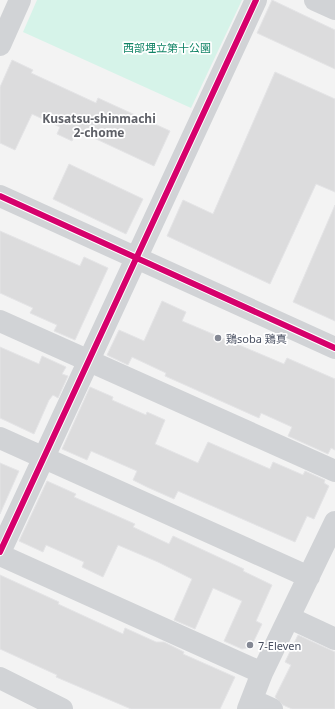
<svg xmlns="http://www.w3.org/2000/svg" width="335" height="709" font-family="'Noto Sans','Noto Sans JP',sans-serif">
	<style>
		.green { fill: #d6f3e9 }
		.building { fill: #dcdcdd; stroke: #e4e4e6 }
		.lines { fill: none; stroke-linecap: round; stroke-linejoin: round }
		.minor { stroke: #d1d3d6; stroke-width: 22 }
		.cycleway-casing { stroke: #fff; stroke-width: 8 }
		.cycleway { stroke: #d6006c; stroke-width: 6 }
		.poi-dot { fill: #848894; stroke: #fff; stroke-width: 1.5 }
		.labels { text-anchor: middle; dominant-baseline: central; stroke-width: 3.5; stroke-linejoin: round; paint-order: stroke }
		.park-label { font-size: 11px; fill: #118466; stroke: #fff }
		.poi-label { font-size: 11px; fill: #484f61; stroke: #fff; text-anchor: start }
		.neighbourhood-label { font-size: 12px; font-weight: bold; fill: #5e6067; stroke: #fff }
	</style>
	<rect width="100%" height="100%" fill="#f3f3f3"/>
	<path class="green" d="M37,0H242L191,108L23,32Z"/>
	<path class="building" d="M272,0L335,30V69L257,33Z
		M12,60L33,70L31,73L96,103L98,98L170,131L154,166L77,130L72,141L57,134L60,127L32,114L15,150L0,143V87Z
		M275,72L335,99V192L316,184L270,284L167,236L183,200L213,214Z
		M69,164L143,199L126,234L53,199Z
		M335,205V321L293,302Z
		M0,231L80,266L84,257L108,268L75,340L54,331L57,325L30,313L33,308L0,293Z
		M162,301L186,312L182,321L284,364L287,358L335,379V450L331,448L328,454L288,436L292,427L261,413L259,418L165,376L166,373L132,357L128,365L107,355L119,330L144,341Z
		M0,347L39,364L42,356L66,367L62,374L68,376L58,398L53,395L49,400L34,434L0,418Z
		M90,387L113,397L112,400L146,415L147,412L165,420L155,444L198,463L208,442L270,469L273,462L303,475L305,471L325,480L324,483L329,486L314,519L307,516L295,542L178,491L174,499L147,487L133,480L137,471L91,451L87,460L62,449Z
		M0,463L19,471L0,514Z
		M47,481L76,494L74,497L135,524L133,527L169,544L173,536L244,569L243,571L272,585L256,621L262,624L251,647L242,649L224,641L242,601L213,588L195,629L174,620L192,579L158,562L118,545L103,577L82,567L84,562L46,545L43,552L19,541Z
		M0,575L59,602L58,604L123,634L125,628L156,642H164L184,652L183,654L235,677L220,709H131L56,677L57,675L0,649Z
		M298,635L335,652V709H292L283,705L275,697L291,665L285,662Z"/>
	<g class="lines">
		<path class="minor" d="M315,0L335,9
			M0,45L20,0
			M0,196L335,348
			M0,321L335,471
			M0,438L309,577
			M0,552L256,0
			M0,555L262,673
			M290,618L335,639
			M0,678L62,709
			M252,700L272,709
			M248,709L262,673L335,522"/>
		<defs>
			<path id="cycleway" d="M0,196L335,348
				M0,552L256,0"/>
		</defs>
		<use href="#cycleway" class="cycleway-casing"/>
		<use href="#cycleway" class="cycleway"/>
	</g>
	<g class="poi-dot">
		<circle cx="218" cy="338" r="4"/>
		<circle cx="250" cy="645" r="4"/>
	</g>
	<g class="labels">
		<g class="park-label">
			<text x="167" y="47">西部埋立第十公園</text>
		</g>
		<g class="poi-label">
			<text x="226" y="338">鶏soba 鶏真</text>
			<text x="258" y="645">7-Eleven</text>
		</g>
		<g class="neighbourhood-label">
			<text x="99" y="118">Kusatsu-shinmachi<tspan x="99" dy="14">2-chome</tspan></text>
		</g>
	</g>
</svg>
